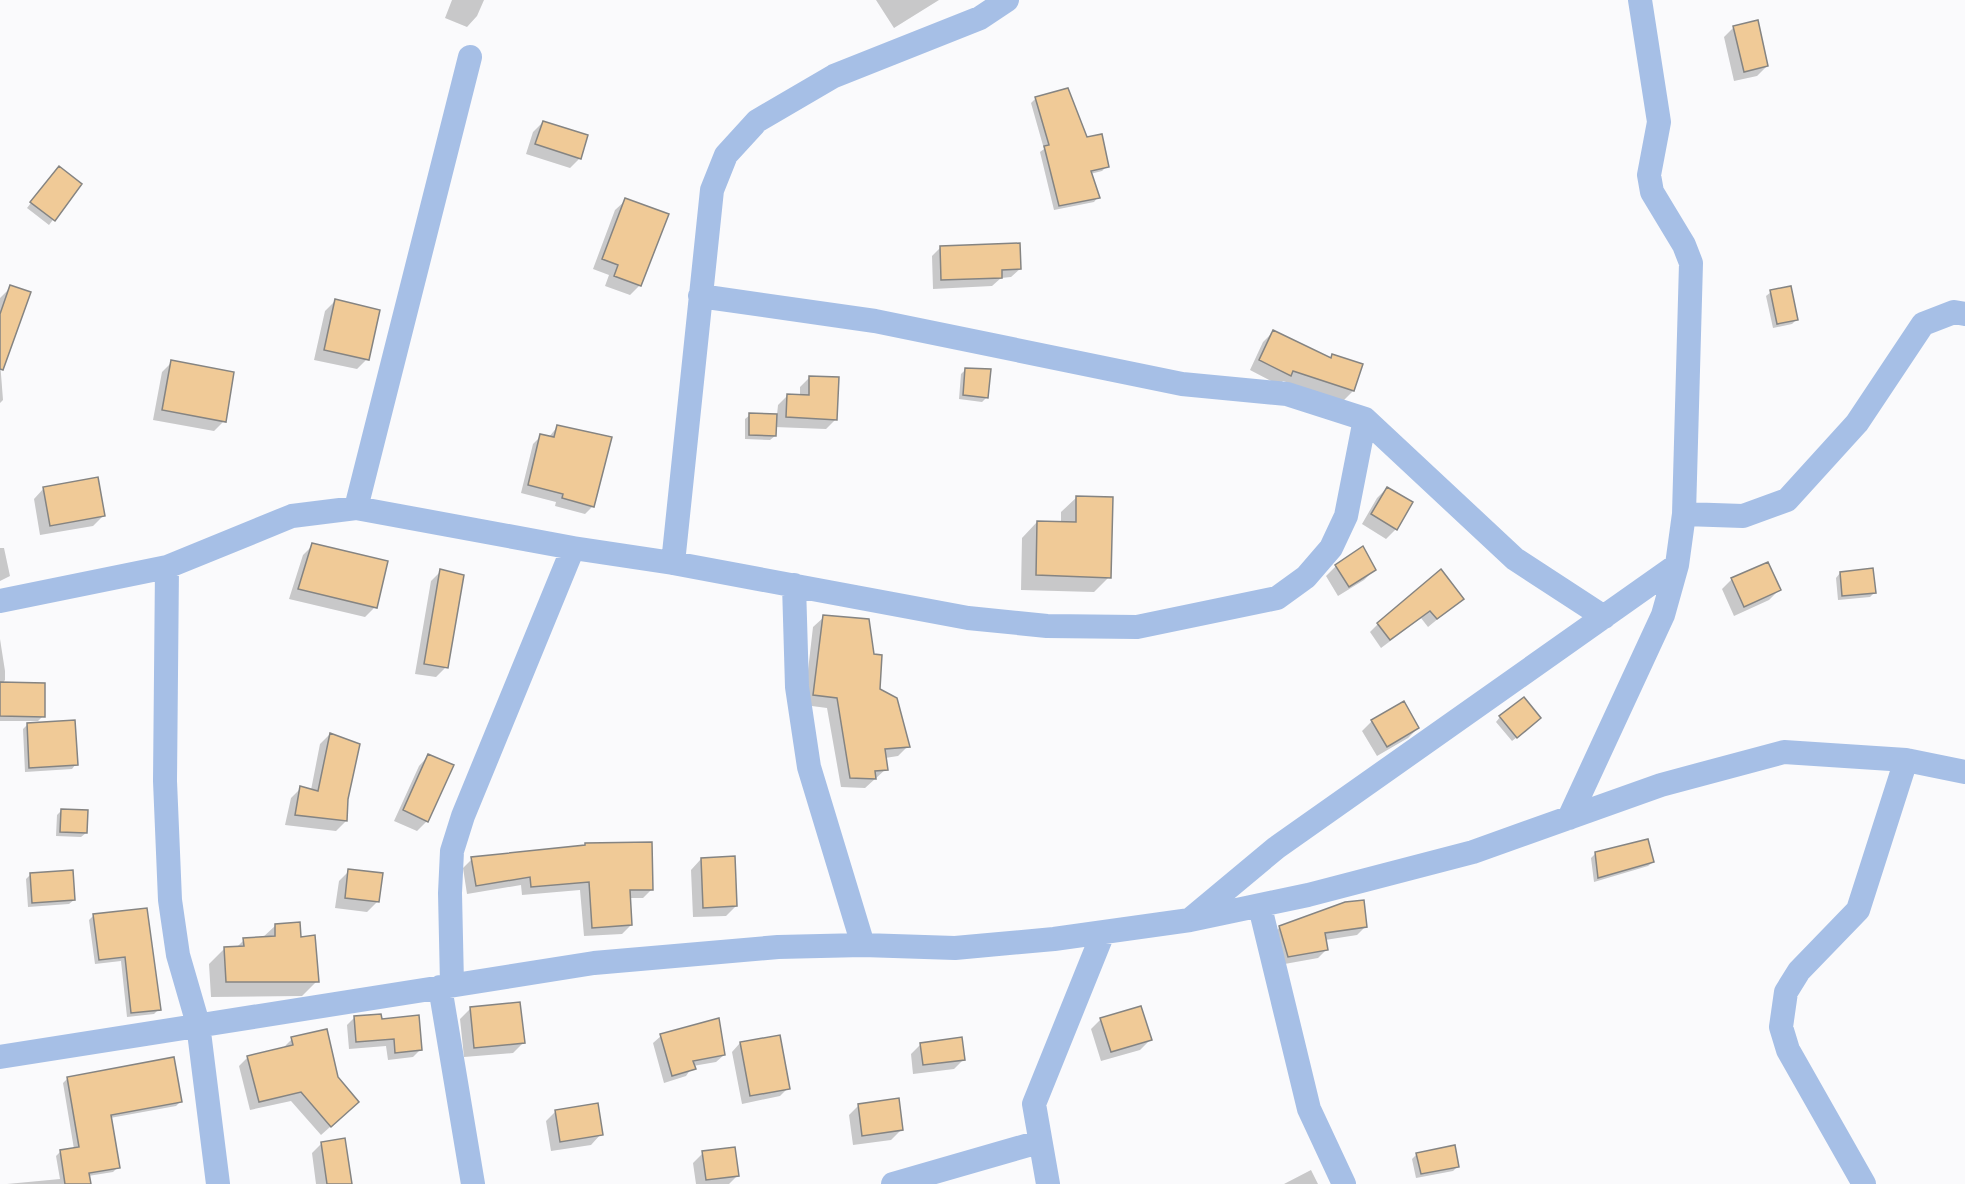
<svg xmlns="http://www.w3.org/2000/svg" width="1965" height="1184" font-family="'IBM Plex Serif',serif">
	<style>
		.shadow { fill: #0003 }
		.building { fill: #f0ca97; stroke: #858482; stroke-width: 1.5 }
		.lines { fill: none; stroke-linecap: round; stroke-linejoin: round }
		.minor { stroke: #a6bfe6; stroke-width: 24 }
	</style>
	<rect width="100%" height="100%" fill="#fafafc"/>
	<path class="shadow" d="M452,0H484L477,16L467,27L445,18Z
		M876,0H939L894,28Z
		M1734,27L1767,66L1757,76L1734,81L1724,37Z
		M1036,98L1086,139L1107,166L1102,171L1090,174L1098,197L1094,202L1054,210L1040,152L1044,149L1031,103Z
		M543,122L580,158L570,168L526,154L533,132Z
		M54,173L80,184L49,225L27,208Z
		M626,200L640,285L630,295L605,286L609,275L593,269L615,210Z
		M940,248L1020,269L1011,277L1001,278L992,286L933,289L932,256Z
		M11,287L0,346V298Z
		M1771,292L1797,319L1792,324L1773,328L1766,296Z
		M335,301L367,359L357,369L314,360L325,311Z
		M1273,332L1329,359L1333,356L1353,391L1343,401L1283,381L1279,385L1250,370L1263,342Z
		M0,361L3,400L0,403Z
		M172,362L224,421L214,431L153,420L162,372Z
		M966,369L987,397L982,402L959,399L961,374Z
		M810,377L836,419L826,429L775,427V436L770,440L745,439V419L750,415H777L778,405L788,395L800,396V387Z
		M558,426L593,506L585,514L555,506L556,502L521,493L533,444L541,436L549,437Z
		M44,488L103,516L93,526L40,535L34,499Z
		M1387,488L1396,529L1386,539L1362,524L1377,498Z
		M1077,497L1109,577L1094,592L1021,590L1022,538L1037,522L1061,523V512Z
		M313,545L375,607L365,617L289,599L303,555Z
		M0,548H4L10,576L0,581Z
		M1336,566L1374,570L1364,580L1338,596L1326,576Z
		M441,571L446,667L436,677L415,674L431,581Z
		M1840,573L1875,592L1870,597L1838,600L1836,578Z
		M1732,579L1779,590L1769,600L1734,616L1722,589Z
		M1462,599L1428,627L1421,618L1381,648L1370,632L1378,624Z
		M824,617L908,746L898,756L885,758L886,769L865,788L841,787L827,708L804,705L813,627Z
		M0,639L5,671V680L2,684L43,716L38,721H0Z
		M1500,717L1535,723L1512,741L1496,722Z
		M1372,721L1418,728L1408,738L1377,756L1362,731Z
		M28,724L76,764L72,769L25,772L23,729Z
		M330,734L347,799L346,821L336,831L285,825L291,798L301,788L311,790L320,744Z
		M429,755L427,821L417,831L394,821L419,766Z
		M61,811L86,833L81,837L56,836L57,815Z
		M585,845L652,889L643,898H629L631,925L622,934L584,936L580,890L522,895L521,885L467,894L463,868L472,859L583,847Z
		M1596,853L1653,862L1648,866L1594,882L1591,858Z
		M701,859L736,906L726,916L693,917L691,870Z
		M349,871L378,901L367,912L335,908L339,881Z
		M31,874L74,900L69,904L28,907L26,879Z
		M145,909L159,1009L154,1014L127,1017L121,961L95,964L89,920L94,915Z
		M275,926L299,938L317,981L302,996L211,997L209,964L224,949L236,948L244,940L262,938Z
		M1366,926L1357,935L1325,940L1327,949L1318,958L1279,965L1271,936L1280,927Z
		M470,1009L523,1043L513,1053L464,1057L460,1019Z
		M355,1017L380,1020L421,1049L413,1057L388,1060L386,1046L349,1049L347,1025Z
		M1101,1019L1150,1040L1140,1050L1101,1061L1091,1029Z
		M661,1036L724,1055L716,1062L693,1066L686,1076L664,1083L653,1043Z
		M292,1039L337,1078L348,1111L321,1135L291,1101L250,1110L239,1066L248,1057L283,1048Z
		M740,1043L788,1088L780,1096L742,1104L732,1052Z
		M921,1044L964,1059L954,1069L913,1074L911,1054Z
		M68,1078L181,1101L176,1106L110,1118L118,1167L113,1172L88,1176L89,1184H7L60,1179L56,1156L61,1151L74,1149L63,1083Z
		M859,1105L901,1130L891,1140L853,1145L849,1115Z
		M556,1111L601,1134L591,1145L551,1151L546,1121Z
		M322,1143L350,1184H316L312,1153Z
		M703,1153L738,1175L729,1184H696L693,1163Z
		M1417,1154L1458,1166L1453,1171L1416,1178L1412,1159Z
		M1311,1170L1318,1184H1284Z"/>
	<path class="building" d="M1758,20L1768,66L1744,72L1733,26Z
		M1068,88L1087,137L1102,134L1109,167L1091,171L1100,198L1059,206L1044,146L1049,145L1035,97Z
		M543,121L588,135L581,159L535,144Z
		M59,166L82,184L55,221L30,202Z
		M625,198L669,214L641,286L614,276L618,265L602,259Z
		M1020,243L1021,269L1002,270V278L941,280L940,246Z
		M10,285L31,292L3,370L0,369V314Z
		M1791,286L1798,320L1777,324L1770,290Z
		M335,299L380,310L369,360L324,350Z
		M1273,330L1331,358L1332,354L1363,364L1354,391L1293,371L1291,376L1259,360Z
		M171,360L234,372L226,422L162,410Z
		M965,368L991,369L988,398L963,395Z
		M809,376L839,377L837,420L786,417L787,394L809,395Z
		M749,413L777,414L776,436L749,435Z
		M557,425L612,437L594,507L562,498L563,494L528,485L540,434L554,437Z
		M98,477L105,516L50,526L43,487Z
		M1387,487L1413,502L1397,530L1371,514Z
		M1076,496L1113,497L1111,578L1036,575L1037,521L1076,522Z
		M312,543L388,561L377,608L298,589Z
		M1363,546L1376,570L1349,587L1335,565Z
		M1768,562L1781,590L1744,607L1731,578Z
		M1873,568L1876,593L1842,596L1840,572Z
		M440,569L464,575L448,668L424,664Z
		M1441,569L1464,599L1437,619L1430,611L1390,640L1377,623Z
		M823,615L869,619L874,654L882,655L880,689L897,698L910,747L885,749L888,770L875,771L876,779L850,778L837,698L813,695Z
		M0,682L45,683V717L0,716Z
		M1524,697L1541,718L1517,738L1499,716Z
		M1404,701L1419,728L1387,747L1371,720Z
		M75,720L78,765L29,768L27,723Z
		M330,733L360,744L348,799L347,821L295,815L300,786L318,791Z
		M428,754L454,765L428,822L403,810Z
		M61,809L88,810L87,833L60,832Z
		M1648,839L1654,862L1598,878L1595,852Z
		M652,842L653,890H630L632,925L592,928L589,882L531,887L530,877L476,886L471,857L585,845V843Z
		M735,856L737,906L703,908L701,858Z
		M348,869L383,873L379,902L345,898Z
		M73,870L75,900L32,903L30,873Z
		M1364,900L1367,927L1325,933L1328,950L1288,957L1279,926L1345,902Z
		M147,908L161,1010L131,1013L125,957L99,960L93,914Z
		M300,922L301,937L315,935L319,982H226L224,947L244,946L243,938L275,936V924Z
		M520,1002L525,1043L474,1048L470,1007Z
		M1141,1006L1152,1040L1111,1052L1100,1018Z
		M381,1014L382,1019L419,1015L422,1050L395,1053L394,1039L356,1042L354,1016Z
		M719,1018L725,1055L693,1061L696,1069L672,1076L660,1034Z
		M327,1029L338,1077L359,1102L331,1127L301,1092L259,1102L247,1056L293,1045L291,1037Z
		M780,1035L790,1089L750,1096L740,1042Z
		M962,1037L965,1060L923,1065L920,1043Z
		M174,1057L182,1102L111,1115L120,1168L89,1173L91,1184H65L60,1150L79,1147L67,1077Z
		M899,1098L903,1130L862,1136L858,1104Z
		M598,1103L603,1135L560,1142L555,1110Z
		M345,1138L352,1184H327L321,1142Z
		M1455,1145L1459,1167L1421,1174L1416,1153Z
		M735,1147L739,1176L706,1180L702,1151Z"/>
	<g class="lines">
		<path class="minor" d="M700,296L875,321L1182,384L1287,394L1365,419L1515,559L1604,617
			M356,508L470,57
			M1684,514L1743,516L1787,500L1857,423L1923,324L1954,312L1965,314
			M673,563L712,190L726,155L757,121L834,76L980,18L1007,0
			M167,567L165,781L170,900L178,955L198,1024L218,1184
			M794,585L797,687L809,767L863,945
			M0,601L167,567L292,516L356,508L573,548L673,563L968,618L1047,626L1137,627L1277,598L1306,577L1331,548L1346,516L1365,419
			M1569,818L1663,615L1677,565L1684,514L1691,263L1684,245L1652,192L1649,175L1659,122L1640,0
			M1260,907L1309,1109L1344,1184
			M1192,918L1276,848L1677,565
			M452,984L450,893L452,851L463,816L573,548
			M440,987L473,1184
			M0,1057L594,963L778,947L863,945L955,948L1054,939L1190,920L1308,895L1473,852L1661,785L1784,752L1906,760L1965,772
			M893,1184L1039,1142
			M1048,1184L1034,1104L1103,933
			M1864,1184L1788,1050L1781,1027L1786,992L1799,971L1858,910L1906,760"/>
	</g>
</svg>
